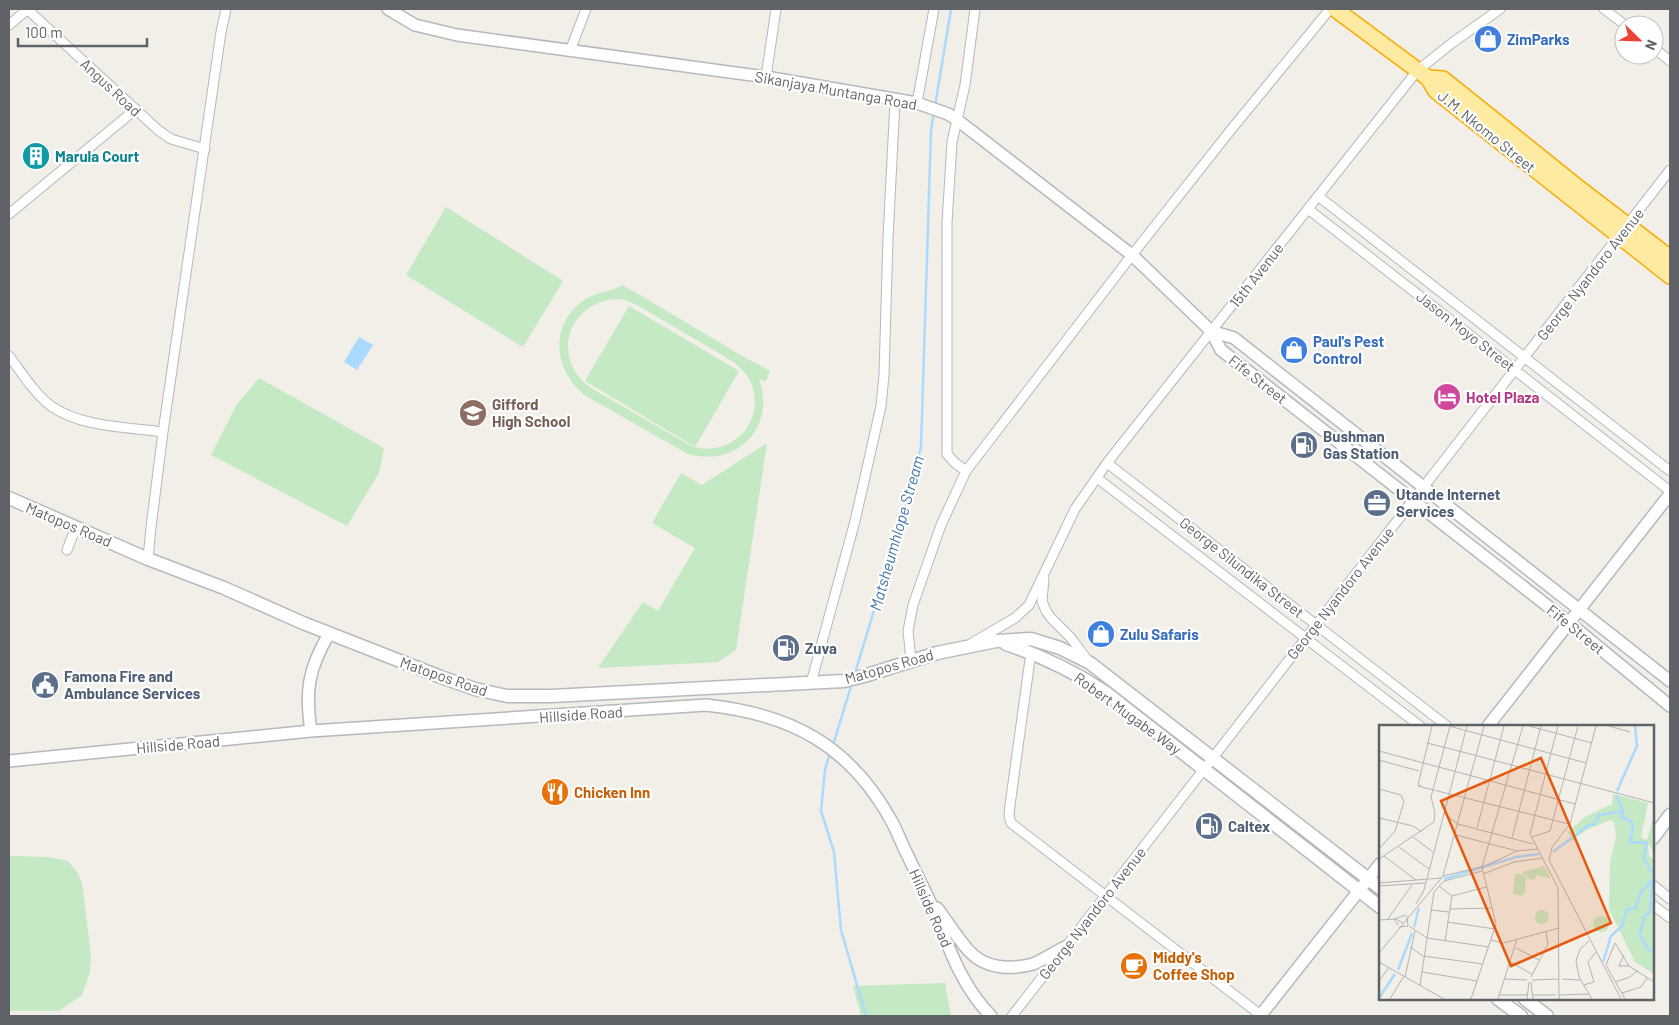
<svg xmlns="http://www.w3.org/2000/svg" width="1679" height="1025" font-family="Barlow,sans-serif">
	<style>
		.green { fill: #c5e8c5; fill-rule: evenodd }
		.water { fill: #aadaff }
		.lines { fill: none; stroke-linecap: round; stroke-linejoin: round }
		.stream { stroke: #aadaff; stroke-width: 2.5 }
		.minor-casing { stroke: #b5b8bc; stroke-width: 11 }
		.tertiary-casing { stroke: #b5b8bc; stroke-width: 14 }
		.secondary-casing { stroke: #b6babf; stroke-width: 15 }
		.trunk-casing { stroke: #f9ab00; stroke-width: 18 }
		.minor { stroke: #fff; stroke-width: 9 }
		.tertiary { stroke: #fff; stroke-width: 11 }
		.secondary { stroke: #fff; stroke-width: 12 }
		.trunk { stroke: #feeaa1; stroke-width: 15 }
		.labels { text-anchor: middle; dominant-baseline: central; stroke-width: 4.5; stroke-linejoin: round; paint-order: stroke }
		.shop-label { font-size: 15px; font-weight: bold; fill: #366cbe; stroke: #fff; text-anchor: start }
		.street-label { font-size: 15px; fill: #5f6368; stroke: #fff }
		.culture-label { font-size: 15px; font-weight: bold; fill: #0d838f; stroke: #fff; text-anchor: start }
		.hotel-label { font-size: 15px; font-weight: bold; fill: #b23c85; stroke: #fff; text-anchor: start }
		.education-label { font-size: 15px; font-weight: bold; fill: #785e54; stroke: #fff; text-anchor: start }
		.service-label { font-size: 15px; font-weight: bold; fill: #4e5e75; stroke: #fff; text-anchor: start }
		.food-label { font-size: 15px; font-weight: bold; fill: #c56008; stroke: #fff; text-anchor: start }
		.water-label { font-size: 16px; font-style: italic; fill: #4174aa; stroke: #fff }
		.inset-river { fill: none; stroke: #aadaff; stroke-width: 2.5 }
		.inset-road { fill: none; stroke: #b3b3b1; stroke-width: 1 }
		.view { fill: #e8590c; fill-opacity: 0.15; stroke: #e8590c; stroke-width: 2.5 }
		.inset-edge { fill: none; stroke: #5f6368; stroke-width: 2.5 }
	</style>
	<rect width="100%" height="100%" fill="#f1efe8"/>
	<path class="green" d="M446,207L563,281L523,347L406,275Z
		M623,285L737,353L770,371L766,381L759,379C777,427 736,468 688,454L586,396C554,372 548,325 584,300C596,292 610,292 623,285ZM617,299L625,300L639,306L732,361C780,394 746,463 691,446L591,388C550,359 567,302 617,299Z
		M629,306L739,371L695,447L585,381Z
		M259,378L384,448L379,473L347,526L211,455L237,404Z
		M767,443L736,650L718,662L598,668L643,602L658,611L695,548L652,523L681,473L702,485Z
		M9,856L48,857L68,861L77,872L82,883L91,956L90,972L82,995L59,1011H9Z
		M945,983L951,1016H861L853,986Z"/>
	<path class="water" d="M359,337L373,345L357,370L344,362Z"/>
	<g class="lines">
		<path class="stream" d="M935,106L951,9
			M855,673L910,492L921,447L931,131L934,111
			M833,745L852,683
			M830,753L825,770L821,811L834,852L841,930L866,1016"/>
		<defs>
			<path id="minor" d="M27,9L158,130L171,139L205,149
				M1604,9L1625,25
				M9,25L28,9
				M1654,48L1670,61
				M570,51L586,9
				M766,77L776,9
				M917,103L934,9
				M1318,196L1670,471
				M1308,209L1670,491
				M9,214L136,109
				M9,356C22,373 34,393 51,406C80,427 128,427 163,432
				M1107,463L1447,726
				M966,471L955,463L947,454V223L952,142L965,85L975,9
				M1097,478L1420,726
				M67,550L76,527
				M148,559L151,527L163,432L221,32L226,9
				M1044,578L1042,601L1046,611L1051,618L1071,638L1088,661
				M972,643L1015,618L1029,605L1075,509L1107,463L1417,71L1452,43L1500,9
				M1031,652L1010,805L1009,816L1011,823L1262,1016
				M911,660L908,631L913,605L941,525L966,471L1132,255L1230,131L1330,9
				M811,683L855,521L881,406L884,375L888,238L895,101
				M1653,885L1670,899
				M1653,905L1670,918
				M1012,1016L1670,170"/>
			<path id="tertiary" d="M388,9L415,25L457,35L766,77L917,103L948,114L956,119L1132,255L1211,331L1221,350L1568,622L1670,706
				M1211,331L1234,338L1670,681
				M1488,726L1670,494
				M311,731C305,692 308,669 329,634
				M9,761L311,731L706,705C791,714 850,745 892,822C898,833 902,845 908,856C916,874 926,892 934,911C949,948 962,987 991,1016
				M937,908C948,922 957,938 969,951C985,969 1011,970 1033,964C1044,960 1056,951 1067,946
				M1260,1016L1380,864"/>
			<path id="secondary" d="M9,498L148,559L224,588L303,623L441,677L475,689L507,696H551L844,681L864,676L937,653L996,641L1031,639L1060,648L1090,663L1380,888
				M1006,644C1042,656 1073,671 1105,692L1380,907
				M1653,838L1670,815
				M1498,999L1521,1016
				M1525,999L1547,1016"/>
			<path id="trunk" d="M1335,9L1428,78L1436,91L1670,276
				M1428,78L1443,79L1580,189L1670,258"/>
		</defs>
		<use href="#minor" class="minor-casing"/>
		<use href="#tertiary" class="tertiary-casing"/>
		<use href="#secondary" class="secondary-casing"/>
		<use href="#trunk" class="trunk-casing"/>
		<use href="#minor" class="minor"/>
		<use href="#tertiary" class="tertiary"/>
		<use href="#secondary" class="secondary"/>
		<use href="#trunk" class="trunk"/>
	</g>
	<defs>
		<symbol id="shop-disc" viewBox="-11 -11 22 22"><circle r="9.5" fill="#3f7fe0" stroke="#fff"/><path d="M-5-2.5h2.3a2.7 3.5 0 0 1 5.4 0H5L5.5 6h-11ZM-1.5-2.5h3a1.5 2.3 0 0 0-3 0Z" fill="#fff"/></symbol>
		<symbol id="building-disc" viewBox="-11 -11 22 22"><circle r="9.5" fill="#0f9aa8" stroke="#fff"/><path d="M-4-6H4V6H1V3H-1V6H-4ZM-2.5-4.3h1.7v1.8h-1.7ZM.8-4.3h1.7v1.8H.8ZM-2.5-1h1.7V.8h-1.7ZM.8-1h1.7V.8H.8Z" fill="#fff"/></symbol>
		<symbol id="hotel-disc" viewBox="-11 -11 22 22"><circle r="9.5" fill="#d1479c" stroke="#fff"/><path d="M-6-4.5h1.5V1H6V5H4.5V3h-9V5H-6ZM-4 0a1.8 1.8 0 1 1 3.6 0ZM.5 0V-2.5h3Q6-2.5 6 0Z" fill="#fff"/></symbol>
		<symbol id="school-disc" viewBox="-11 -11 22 22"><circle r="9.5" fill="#8d6e63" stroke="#fff"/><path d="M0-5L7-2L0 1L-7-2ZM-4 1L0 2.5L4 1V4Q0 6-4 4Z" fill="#fff"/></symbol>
		<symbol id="fuel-disc" viewBox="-11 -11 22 22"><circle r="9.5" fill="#5c6f8a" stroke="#fff"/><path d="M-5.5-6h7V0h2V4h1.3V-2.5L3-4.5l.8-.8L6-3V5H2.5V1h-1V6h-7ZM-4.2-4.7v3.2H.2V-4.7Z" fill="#fff"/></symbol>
		<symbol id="office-disc" viewBox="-11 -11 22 22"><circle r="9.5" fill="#5c6f8a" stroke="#fff"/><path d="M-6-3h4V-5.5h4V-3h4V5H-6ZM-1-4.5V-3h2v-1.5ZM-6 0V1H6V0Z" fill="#fff"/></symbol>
		<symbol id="civic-disc" viewBox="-11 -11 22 22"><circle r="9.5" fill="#5c6f8a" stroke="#fff"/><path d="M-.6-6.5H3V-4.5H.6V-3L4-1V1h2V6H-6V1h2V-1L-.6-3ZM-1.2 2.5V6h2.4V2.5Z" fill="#fff"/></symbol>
		<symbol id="restaurant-disc" viewBox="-11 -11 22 22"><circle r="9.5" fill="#e8710a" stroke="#fff"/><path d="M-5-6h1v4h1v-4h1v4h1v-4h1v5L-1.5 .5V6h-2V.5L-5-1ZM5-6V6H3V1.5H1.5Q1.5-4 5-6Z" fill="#fff"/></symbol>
		<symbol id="cafe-disc" viewBox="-11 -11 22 22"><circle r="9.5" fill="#e8710a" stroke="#fff"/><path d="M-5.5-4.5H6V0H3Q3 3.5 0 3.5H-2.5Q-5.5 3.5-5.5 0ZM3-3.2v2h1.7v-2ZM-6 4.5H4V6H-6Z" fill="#fff"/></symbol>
	</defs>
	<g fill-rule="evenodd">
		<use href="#shop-disc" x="1472" y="23" width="32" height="32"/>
		<use href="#building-disc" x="20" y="140" width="32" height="32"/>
		<use href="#shop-disc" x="1278" y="334" width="32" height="32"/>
		<use href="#hotel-disc" x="1431" y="381" width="32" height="32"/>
		<use href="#school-disc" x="457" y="397" width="32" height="32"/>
		<use href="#fuel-disc" x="1288" y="429" width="32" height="32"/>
		<use href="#office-disc" x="1361" y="487" width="32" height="32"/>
		<use href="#shop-disc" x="1085" y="618" width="32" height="32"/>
		<use href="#fuel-disc" x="770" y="632" width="32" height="32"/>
		<use href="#civic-disc" x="29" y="669" width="32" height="32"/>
		<use href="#restaurant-disc" x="539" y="776" width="32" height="32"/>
		<use href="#fuel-disc" x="1193" y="810" width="32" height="32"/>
		<use href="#cafe-disc" x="1118" y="950" width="32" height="32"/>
	</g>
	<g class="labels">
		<g class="shop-label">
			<text x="1507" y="39">ZimParks</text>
			<text x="1313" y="341">Paul's Pest<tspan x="1313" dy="17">Control</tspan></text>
			<text x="1120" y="634">Zulu Safaris</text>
		</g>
		<g class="street-label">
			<text transform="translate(111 87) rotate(43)">Angus Road</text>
			<text transform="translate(836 90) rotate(10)">Sikanjaya Muntanga Road</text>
			<text transform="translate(1487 131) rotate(39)">J.M. Nkomo Street</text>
			<text transform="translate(1590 274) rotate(-52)">George Nyandoro Avenue</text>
			<text transform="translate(1256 275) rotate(-52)">15th Avenue</text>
			<text transform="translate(1466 331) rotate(38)">Jason Moyo Street</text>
			<text transform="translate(1258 379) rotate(38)">Fife Street</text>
			<text transform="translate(69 524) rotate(23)">Matopos Road</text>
			<text transform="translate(1242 567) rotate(38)">George Silundika Street</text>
			<text transform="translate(1340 593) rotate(-52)">George Nyandoro Avenue</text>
			<text transform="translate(1576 629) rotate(39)">Fife Street</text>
			<text transform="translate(889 666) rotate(-16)">Matopos Road</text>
			<text transform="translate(444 676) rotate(19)">Matopos Road</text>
			<text transform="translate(1128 713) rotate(36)">Robert Mugabe Way</text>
			<text transform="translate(581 714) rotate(-4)">Hillside Road</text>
			<text transform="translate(178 744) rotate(-5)">Hillside Road</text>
			<text transform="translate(931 908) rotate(66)">Hillside Road</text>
			<text transform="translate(1092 913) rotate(-52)">George Nyandoro Avenue</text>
		</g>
		<g class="culture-label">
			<text x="55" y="156">Marula Court</text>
		</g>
		<g class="hotel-label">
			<text x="1466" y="397">Hotel Plaza</text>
		</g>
		<g class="education-label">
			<text x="492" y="404">Gifford<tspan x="492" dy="17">High School</tspan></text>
		</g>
		<g class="service-label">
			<text x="1323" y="436">Bushman<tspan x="1323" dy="17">Gas Station</tspan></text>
			<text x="1396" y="494">Utande Internet<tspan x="1396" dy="17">Services</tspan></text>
			<text x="805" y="648">Zuva</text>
			<text x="64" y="676">Famona Fire and<tspan x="64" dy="17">Ambulance Services</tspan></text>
			<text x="1228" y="826">Caltex</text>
		</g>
		<g class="food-label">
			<text x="574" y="792">Chicken Inn</text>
			<text x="1153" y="957">Middy's<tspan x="1153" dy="17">Coffee Shop</tspan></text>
		</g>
		<g class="water-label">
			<text transform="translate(896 533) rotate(-74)">Matsheumhlope Stream</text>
		</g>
	</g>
	<g transform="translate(1379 725)">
		<rect width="275" height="275" fill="#f1efe8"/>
		<path d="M234,69L269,78L262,113L268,115L275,89V127L269,119L270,131L275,134L272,175L275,177V249L256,237L230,184L231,137L237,112L235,97L231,95L207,105L193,116L189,107L206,92L233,79ZM165,141L172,154L157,150L156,155L150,154L143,147ZM136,149H144L147,153L146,168L142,171L134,168ZM156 192a7 7 0 1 1 14 0a7 7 0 1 1-14 0ZM214 199a8 8 0 1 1 16 0a8 8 0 1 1-16 0Z" fill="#c5e8c5"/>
		<path class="inset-river" d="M238,66L258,21L256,1M244,86L242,92L252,96L254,102L251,117L268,118L265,133L275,151M174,127L210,100L216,99L220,90L244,86L237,70M65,154L137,132L160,129M273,157L271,187L265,192L261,210L268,223L275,227M35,202L40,183M224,237L232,211L243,201L248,185L257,183L262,167L275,153M19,245L33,208M0,273L16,249"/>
		<path class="inset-road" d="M70,1L207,38M150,1L213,18M179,1L151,109L179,163L180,274M217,1L191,99L173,122L170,135L242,274M230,1L251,7M48,18L95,30M0,26L93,51M95,30L275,78M0,35L40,46M93,51L196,79M39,60L53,1M42,60L39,61L190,99M0,64L22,70L25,77L16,106L0,124M64,88L79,99L154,119M0,93L34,101L43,107M98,103L125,1M77,110L138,126L158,124M34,112L54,127M153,112L171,106L199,1M133,113L162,1M20,122L50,144M5,131L37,155M0,134L55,97L56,88L52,72L71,1M104,149L135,137L164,133M64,151L106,141L138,126M0,158L62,153M0,161L46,158M60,161L73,171M55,167L65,156L103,146M37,179L45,165L88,1M71,184L113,183M52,185L70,187M0,195L17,194L24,198M8,195L33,160M68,197L116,204M19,200L15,194L27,190M30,201L48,213L110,222M20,202L29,201L28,191M112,215L124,218L180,203M66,216L73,171L107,162M210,216L201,224L197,236L200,252L213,274M31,222L44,231L104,239M137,223L160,235M0,228L64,151L105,1M245,230L240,241H250M0,237L65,274M131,237L153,249M43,247L98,256M26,252L36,206M152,252L169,219L167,207M126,254L148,255M183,254L201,255M153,255L180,254M0,256L10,242M152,257L154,274M236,257L251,252L258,246M41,260L55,167M205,260L215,257L209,237L217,227M243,268L262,262L268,253M120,270H148M154,270H177M180,270L210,269M11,274L25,251M92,274L117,199L103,142L144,1M119,274L138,214M148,274L150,257M246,274L227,240L236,218L250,241L275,257"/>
		<path class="view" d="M162,33L232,198L132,241L62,76Z"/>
		<rect width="275" height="275" class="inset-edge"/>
	</g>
	<rect width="1679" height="1025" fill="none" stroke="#5f6368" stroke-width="20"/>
	<g transform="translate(1639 40) rotate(113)"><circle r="24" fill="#ffffff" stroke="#bfc1c3"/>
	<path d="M0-4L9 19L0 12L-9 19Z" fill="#ea4335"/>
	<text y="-8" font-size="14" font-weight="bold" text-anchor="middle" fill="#5f6368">N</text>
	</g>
	<path d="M18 38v8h129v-8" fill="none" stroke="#5f6368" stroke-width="2.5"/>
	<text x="25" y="38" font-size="15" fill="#5f6368" stroke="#ffffff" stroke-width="4" paint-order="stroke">100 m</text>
</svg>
